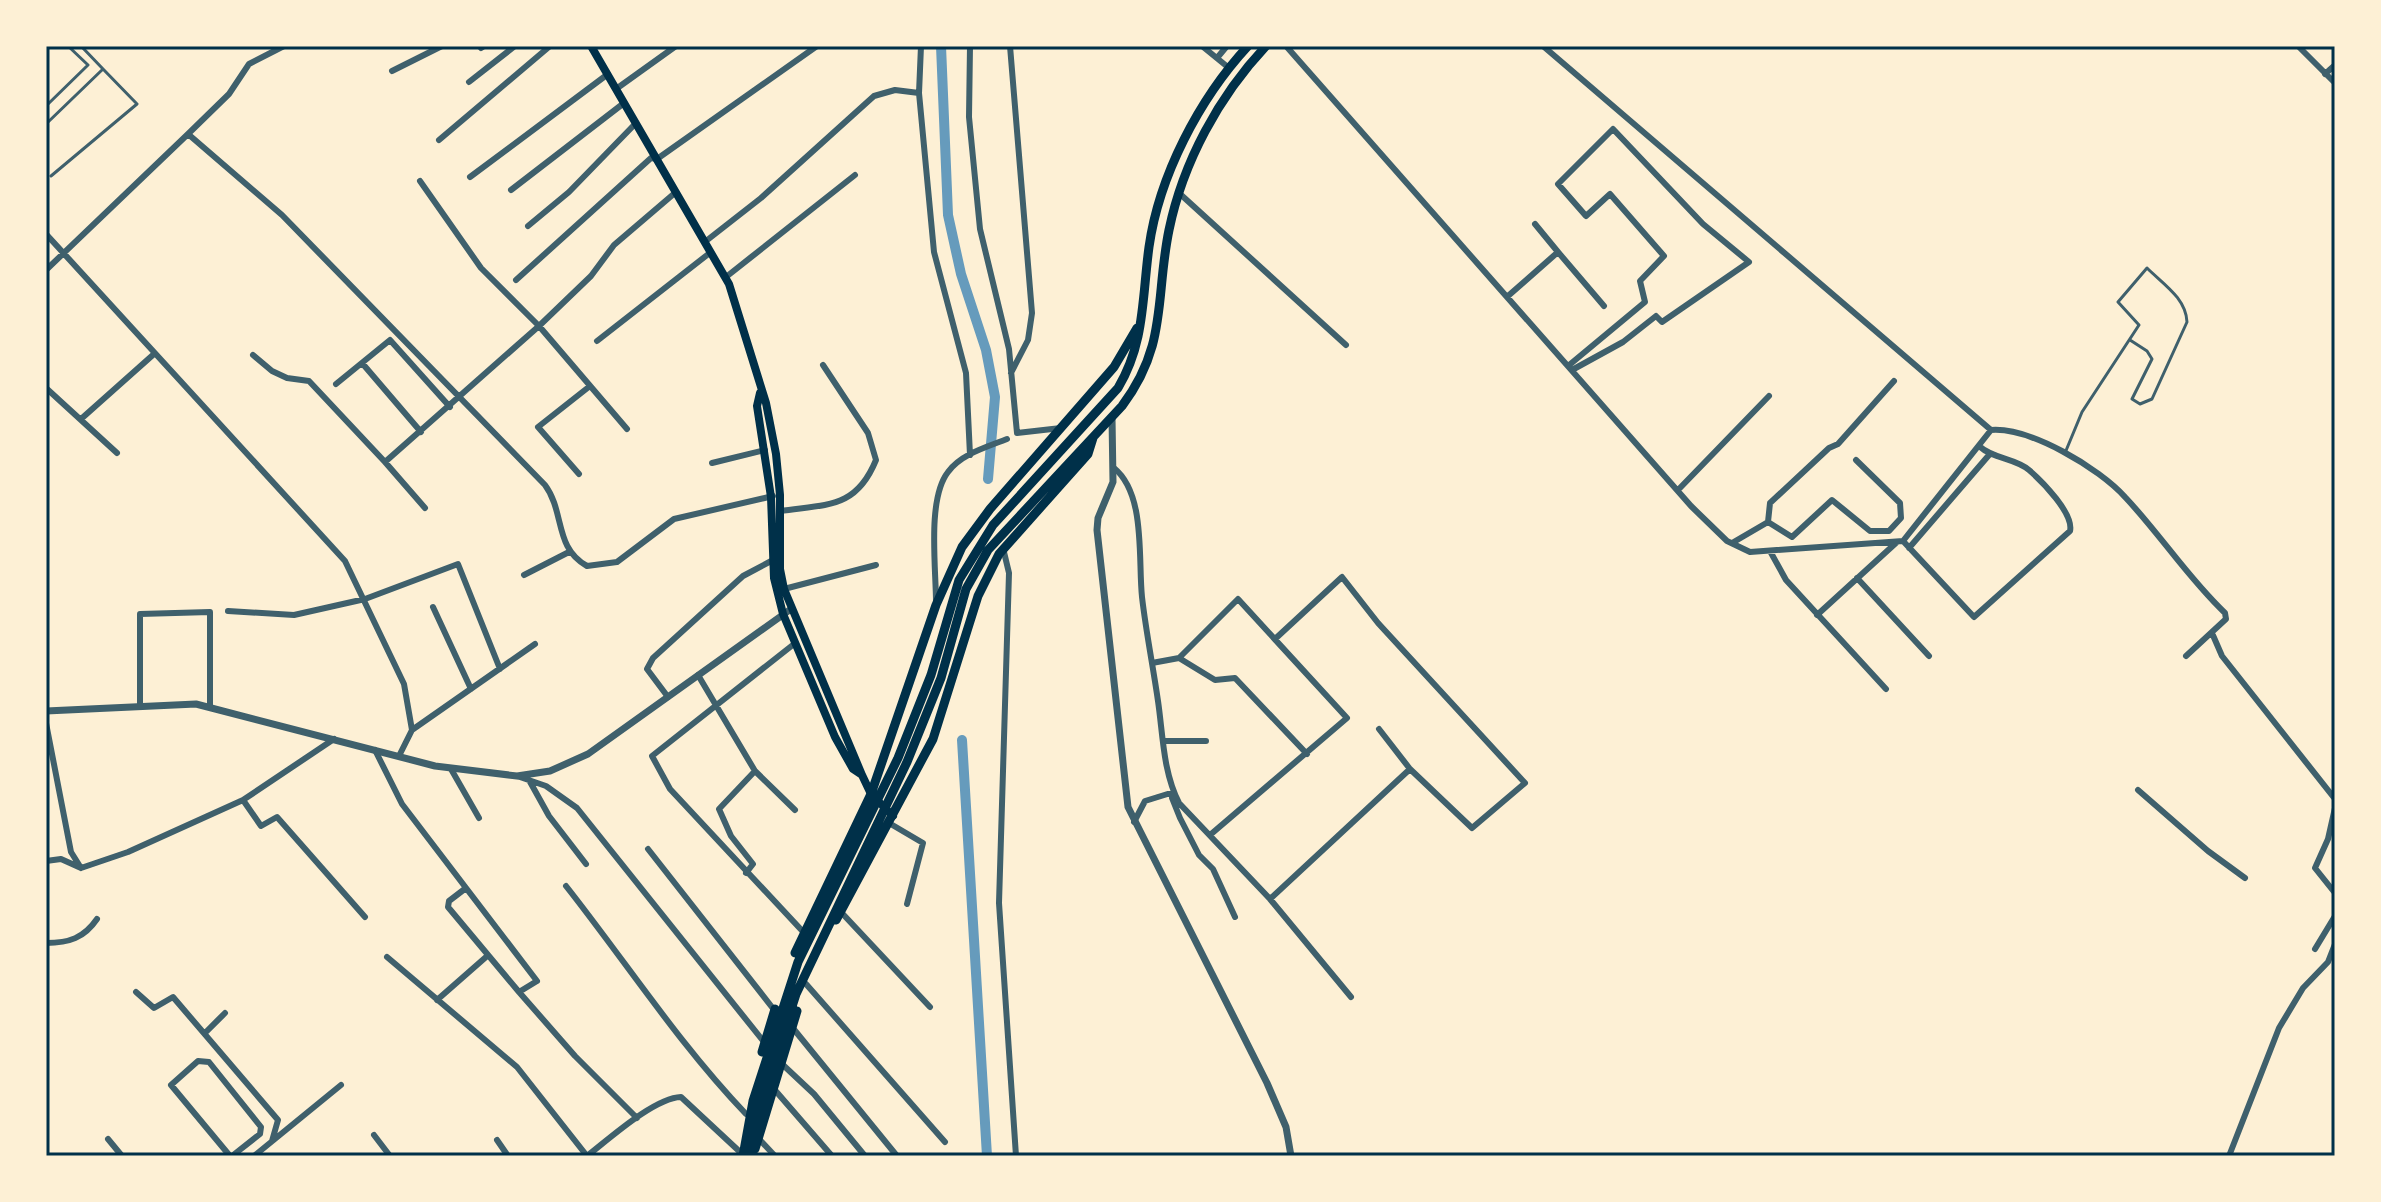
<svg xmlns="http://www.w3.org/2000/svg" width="2381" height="1202" font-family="'Source Sans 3',sans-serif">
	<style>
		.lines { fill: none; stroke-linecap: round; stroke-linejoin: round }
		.canal { stroke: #669bbc; stroke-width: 10 }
		.service { stroke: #3f606c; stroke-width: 3 }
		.minor { stroke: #3f606c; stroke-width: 6 }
		.tertiary { stroke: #3f606c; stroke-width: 7 }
		.secondary { stroke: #003049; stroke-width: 8 }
		.primary { stroke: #003049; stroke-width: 9 }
		.neatline { fill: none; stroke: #003049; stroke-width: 3 }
	</style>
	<rect width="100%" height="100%" fill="#fdf0d5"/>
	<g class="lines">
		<path class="canal" d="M941,46L948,215L961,274L986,350L995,397L988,479
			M962,740L987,1156"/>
		<path class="service" d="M46,106L88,65L68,46
			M46,124L103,69L81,46
			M51,176L137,104L103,69
			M2065,453L2082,412L2139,325L2118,302L2147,268C2163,284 2186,298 2187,322L2152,399L2140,404L2132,399L2152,359L2147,351L2130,340"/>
		<path class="minor" d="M284,46L249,64L229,94L188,134L282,215L545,485C565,512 554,548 587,566L617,562L674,519L773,496
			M970,46L969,117L980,229L1009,349L1017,433L1061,428
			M1010,46L1032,313L1028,340L1011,373
			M1202,46L1229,68
			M1286,46L1691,506L1727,541L1750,552L1903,541L1991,430C2030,427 2099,468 2125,497C2160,534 2188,578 2225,613L2226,619L2186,656
			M1543,46L1991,430
			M2298,46L2335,83
			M481,48L484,46
			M1217,58L1227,46
			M392,71L442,46
			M2325,74L2335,65
			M469,82L515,46
			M616,89L676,46
			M919,93L921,46
			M439,140L550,46
			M470,177L608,74
			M420,181L481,268L539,326L627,429
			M511,190L624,103
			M1179,193L1346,345
			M1535,224L1558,252
			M528,226L569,192L636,123
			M46,234L345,561L404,684L412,730L399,756
			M706,241L761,198L874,96L895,90L919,93L934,252L966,373L970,455
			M46,270L188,134
			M726,277L855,175
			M516,280L651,158L657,159L817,46
			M1508,296L1558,252L1604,306
			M597,341L711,252
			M253,355L272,371L287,378L309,381L385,462L539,326L591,276L614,245L676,192
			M362,363L421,432
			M1568,366L1645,302L1640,281L1664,256L1610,194L1586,216L1558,184L1613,129L1703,224L1749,262L1662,322L1656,316L1623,342L1572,370
			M336,384L390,340L450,407
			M46,388L117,453
			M81,419L154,354
			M1856,460L1900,503L1901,518L1889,531H1870L1832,500L1792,537L1768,522L1770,503L1829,448L1838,444L1894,381
			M385,462L425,508
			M712,463L765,450
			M1114,468C1146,494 1138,559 1142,597C1146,632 1153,666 1158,701C1163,735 1163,772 1179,803L1270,899L1351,997
			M579,474L538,427L590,386
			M1678,490L1769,396
			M780,511C827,504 856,509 876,460L868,433L823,365
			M1903,541L1974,617L2070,531C2074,514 2043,482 2029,470C2015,458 1993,459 1979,446
			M1732,543L1768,522
			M1003,548L1009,573L999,903L1016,1156
			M1909,548L1989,455
			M1770,551L1786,580L1886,689
			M524,575L569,552
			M1857,578L1929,656
			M784,589L876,565
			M936,602C936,568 927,499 948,472C961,454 987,447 1007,439
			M433,607L471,689
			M228,611L294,615L365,599L458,564L500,669
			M1817,615L1897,542
			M2212,633L2222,656L2335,799
			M794,644L652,756L670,789L807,936
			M1179,658L1215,680L1235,678L1307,754
			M1152,663L1179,658L1238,599L1347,718L1210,835
			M698,675L755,771L795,810
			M668,697L647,669L653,658L743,576L773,560
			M140,706V614L210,612V706
			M46,723L71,852L81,868
			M1379,729L1410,769
			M412,730L535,644
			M1163,741H1206
			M375,750L402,804L537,981L519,992L575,1056L637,1118
			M451,769L479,818
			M517,776L546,786L577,808L764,1042
			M529,780L549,816L586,864
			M2138,790L2208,851L2245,878
			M243,800L261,826L277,817L365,917
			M2335,808L2328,839L2315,868L2335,893
			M1134,822L1145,801L1174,792L1172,798L1180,818L1199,855L1213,869L1235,917
			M889,823L923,843L907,904
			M648,849L775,1011
			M46,861L61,859L81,868L128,852L243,800L334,739
			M746,873L753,864L731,836L719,809L755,771
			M566,886C626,962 679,1044 746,1114
			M466,888L449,901L448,907L519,992
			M1270,899L1410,769L1472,828L1525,783L1378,623L1342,577L1275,639
			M840,911L930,1007
			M46,943C69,943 84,938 97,919
			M2315,949L2335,916
			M387,957L517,1067L587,1156
			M806,984L945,1142
			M136,992L154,1008L173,997L278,1120L272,1141
			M437,1000L486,957
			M792,1027L897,1156
			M205,1033L225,1013
			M782,1064L814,1094L865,1156
			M774,1089L832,1156
			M374,1135L390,1156
			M108,1139L122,1156
			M497,1140L508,1156
			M760,1140L775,1156
			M230,1156L171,1085L198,1061L209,1062L261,1127L260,1134L232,1156
			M254,1156L341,1085
			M587,1156C609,1139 654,1098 681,1097L739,1151
			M2229,1156L2279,1028L2303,988L2328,962L2335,944"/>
		<path class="tertiary" d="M1112,417L1113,482L1098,518L1097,530L1128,807L1267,1083L1286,1127L1291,1156
			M46,711L196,704L435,766L517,776L550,771L588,754L791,609"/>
		<path class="secondary" d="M591,46L729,284L766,403L776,454L780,495V569L784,589L862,775L871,794L893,816
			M760,393L757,406L771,497L774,578L783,614L835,737L853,769L862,775"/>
		<path class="primary" d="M836,920L933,739L978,596L999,554L1088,454L1093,438
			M795,953L871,794L936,605L962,547L990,509L1114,367L1137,328
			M762,1052L775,1009
			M755,1149L797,1011
			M743,1156L753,1101L798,962L898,758L931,675L959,580L993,525L1118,388C1145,343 1142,298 1149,247C1159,176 1199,99 1248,46
			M750,1156L761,1103L796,994L907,762L941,678L966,589L988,550L1122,406C1168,345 1155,298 1169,230C1183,162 1219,96 1266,46"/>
	</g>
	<rect width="2381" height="1202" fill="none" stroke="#fdf0d5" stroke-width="96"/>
	<rect x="48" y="48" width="2285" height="1106" class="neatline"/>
</svg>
